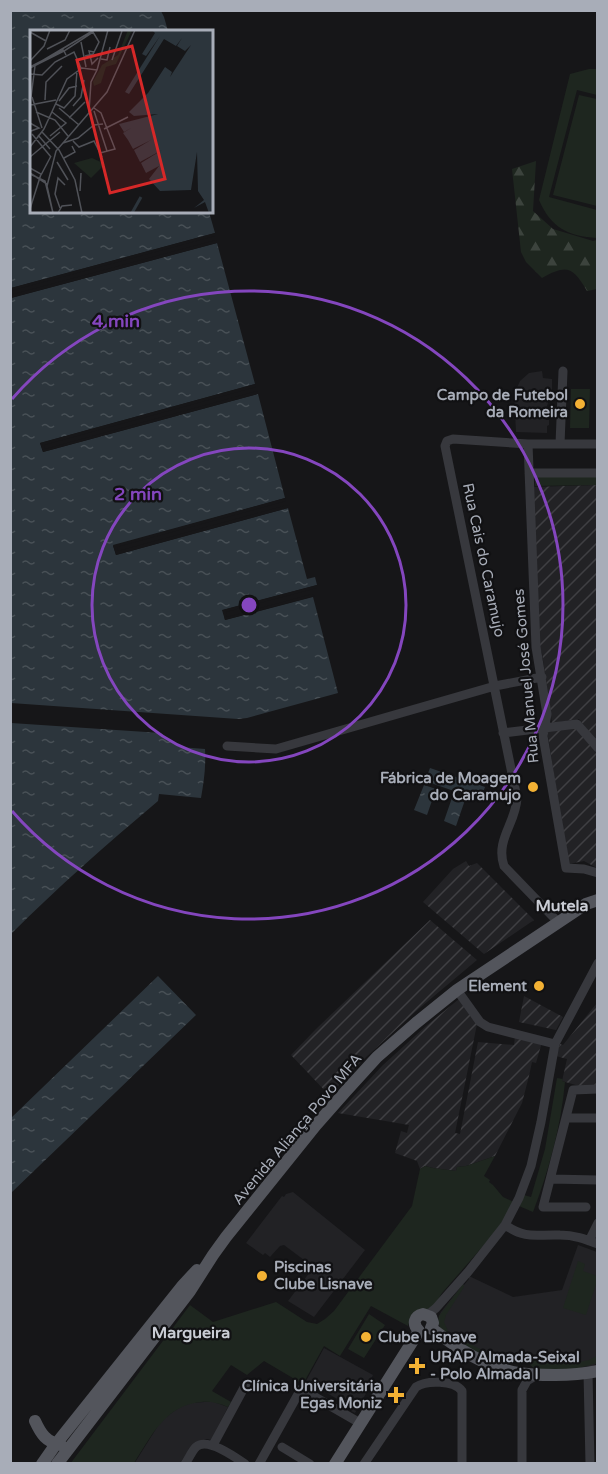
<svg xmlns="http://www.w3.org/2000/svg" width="608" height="1474" font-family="'Varela Round',sans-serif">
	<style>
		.built { fill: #222225 }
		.industrial { fill: url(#industrial-furrows) }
		.green { fill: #1e261f }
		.forest { fill: url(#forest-firs) }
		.water { fill: url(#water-ripples) }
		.pier { fill: #161618 }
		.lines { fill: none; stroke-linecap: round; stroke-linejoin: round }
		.minor { stroke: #37383d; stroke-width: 9 }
		.major { stroke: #53555c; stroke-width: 12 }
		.ring { fill: none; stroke: #8446be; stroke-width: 3 }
		.poi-dot { fill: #f2b134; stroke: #111113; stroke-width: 2 }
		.labels { text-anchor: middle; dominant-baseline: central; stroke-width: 4.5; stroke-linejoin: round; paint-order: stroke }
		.poi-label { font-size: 15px; font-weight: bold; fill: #a8adb8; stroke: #111113; text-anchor: end }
		.street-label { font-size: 15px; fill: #a8adb8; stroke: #111113 }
		.neighbourhood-label { font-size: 16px; font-weight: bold; fill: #c9ccd4; stroke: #111113 }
		.inset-river { fill: none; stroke: #2c353c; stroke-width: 3 }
		.inset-road { fill: none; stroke: #505258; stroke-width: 1.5 }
		.view { fill: #d62828; fill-opacity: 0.15; stroke: #d62828; stroke-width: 3 }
		.inset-edge { fill: none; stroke: #a8adb8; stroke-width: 3 }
		.centre { fill: #8446be; stroke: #111113; stroke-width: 3 }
		.ring-label { font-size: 18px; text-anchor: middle; font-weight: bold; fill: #8446be; stroke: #111113; stroke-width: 4.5; stroke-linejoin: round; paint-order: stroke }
	</style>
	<defs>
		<pattern id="industrial-furrows" width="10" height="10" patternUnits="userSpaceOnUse" patternTransform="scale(1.5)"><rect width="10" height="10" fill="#222225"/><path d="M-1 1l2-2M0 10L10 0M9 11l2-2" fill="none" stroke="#3f3f43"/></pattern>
		<pattern id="forest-firs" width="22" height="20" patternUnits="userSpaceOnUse" patternTransform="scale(1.5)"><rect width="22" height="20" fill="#1e261f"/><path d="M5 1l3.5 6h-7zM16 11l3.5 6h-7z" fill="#3c433d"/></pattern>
		<pattern id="water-ripples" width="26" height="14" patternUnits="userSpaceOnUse" patternTransform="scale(1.5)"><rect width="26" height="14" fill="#2c353c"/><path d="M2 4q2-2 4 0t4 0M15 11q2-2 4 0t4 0" fill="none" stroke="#485056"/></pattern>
	</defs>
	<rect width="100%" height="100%" fill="#161618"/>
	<path class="built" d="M542,371L543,378L552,379V390L546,409V420H549V425L547,426V433L516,432L514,394L520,381L529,373Z
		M293,1192L365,1250L314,1317L288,1301L313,1268L312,1266L284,1245L280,1246L270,1257L265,1253L263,1255L246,1243L282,1196L284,1197L286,1194Z
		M578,1245L597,1252L598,1363L592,1366L562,1369L534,1368L528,1362H513L511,1364L471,1350L439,1325V1316L441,1312L463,1284L464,1285L469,1279V1276L513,1297L562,1290Z
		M324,1348L373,1375L366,1389L368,1390L355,1413L351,1411L353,1408L306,1381Z
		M204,1402H214L228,1407L211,1440L207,1439L197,1442L193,1445L180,1463L134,1464L159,1424L166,1417L181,1406L192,1403Z"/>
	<path class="industrial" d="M597,485V742L579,719L552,723L542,653L539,647L533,487Z
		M574,728L580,732L597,751V868L584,861L569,864L547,731Z
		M466,861L469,866L477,863L534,920L484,954L423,902L453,869Z
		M430,920L477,960L415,1012L364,1059L329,1095L291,1055L316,1029Z
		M524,996L563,1017L556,1030L519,1022Z
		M459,999L477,1024L455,1133L460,1134L478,1042L514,1045L515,1036L542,1042L536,1063L532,1062L529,1076L522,1103L495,1156L466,1166L457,1167L456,1171L433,1168L425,1166L420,1169L417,1161L395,1153L401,1131L407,1133L409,1125L338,1113L383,1065L426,1026Z
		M597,1003V1088H586L562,1081L567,1059L556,1056L560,1044L563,1045Z"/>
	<path class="green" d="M589,69H597V95L577,90L549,197L597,210V238C568,236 551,228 539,200L570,74Z
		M579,95L597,99V206L553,195Z
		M571,389H590L589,428H570Z
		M535,477H597V485L535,486Z
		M557,1078L563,1079L562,1081L565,1082C561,1126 549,1170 533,1212L519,1206L524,1195L531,1197L545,1149Z
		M495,1156L484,1176L490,1180L489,1182L493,1185L503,1197L514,1202L498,1229L442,1293L434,1306L410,1318L408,1326L371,1306L340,1356L324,1346L303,1384L264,1361L247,1375L231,1365L212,1391L231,1402L228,1407C219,1403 210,1401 201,1402C165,1405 151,1437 134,1463L70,1464L190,1305L213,1322L276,1302L307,1322L317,1324L325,1319L334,1311L412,1206L420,1169L425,1166L433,1168L456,1171L457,1167L466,1166Z
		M578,1261L585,1264L583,1271L597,1276V1281L586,1315L563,1308Z
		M463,1284L464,1287L446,1315L444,1322L448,1331L456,1337L496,1357L512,1360L513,1356H517V1362H513L508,1365L471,1350L440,1328L438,1320L439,1316Z
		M369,1314L385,1325L364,1358L348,1349Z
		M528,1354L533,1355L536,1360L542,1363H575L589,1360L597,1356V1363L576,1369H537C530,1367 526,1361 528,1354Z"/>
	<path class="forest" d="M536,161L533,211L553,229L593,241L597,240V289L587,291C573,267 567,264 542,278L526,262L521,252L512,169Z"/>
	<path class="water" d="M11,10L161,11L164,17L168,31L32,32V212H209L215,233L11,288Z
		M217,243L255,384L40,443L43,452L258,394L285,498L113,546L116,555L288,508L307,579L315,577L317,585L223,610L225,620L313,597L338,693L247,718L238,719L11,703V298Z
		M11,723L161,733L179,747L205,749C206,766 204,781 201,798L159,794L158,801C107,844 58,887 11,934Z
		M430,768L485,787L480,800L425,781Z
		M424,785L436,789L427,815L414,810Z
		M453,795L465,800L456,826L444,821Z
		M158,976L196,1015L11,1193V1118Z"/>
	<path class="pier" d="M215,233V236L10,291L11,288Z
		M216,240L217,243L11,298L10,295Z
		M255,384L256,387L44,445L45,449L257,391L258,394L43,452L40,443Z
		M285,498L286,501L117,547L118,551L287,505L288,508L116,555L113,545Z
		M317,585V588L226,612L227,617L312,594L315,596L225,620L222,610Z"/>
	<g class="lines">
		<path class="minor" d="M528,444L536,647L547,714L543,736L566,868L584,869L598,873
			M560,444L563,371
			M529,473H598
			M503,733L577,724L598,748
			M227,746L276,749L495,686L542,677
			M559,923L504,866C495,840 516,823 517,798L445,446L447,441L453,439L528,444H598
			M457,990L480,1022L488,1027L555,1044
			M567,1118H598
			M551,1179L598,1180
			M586,1207H543L573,1090L598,1089
			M505,1225C527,1240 536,1234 560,1235C574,1235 585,1239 598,1244
			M589,1241L598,1223
			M423,1314L430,1313L436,1308L468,1272L505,1225L519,1198L531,1166L541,1122L555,1044L598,963
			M588,1373L590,1464
			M213,1445L246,1384
			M282,1447L310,1464
			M185,1464C189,1458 192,1451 196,1447C207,1437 235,1457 245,1464
			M259,1464L301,1389L360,1423
			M364,1464L416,1387C426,1380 454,1380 462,1391V1464
			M522,1464V1390L527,1381L537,1375"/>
		<path class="major" d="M431,1328C457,1348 485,1367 518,1373C530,1375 543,1375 555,1375C570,1375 583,1374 598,1371
			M419,1331C412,1324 414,1316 423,1314L431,1317L433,1323L431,1328
			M35,1421C41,1434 46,1442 61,1445
			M42,1464L56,1444L183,1285L197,1270
			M57,1464L190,1291L213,1255L226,1237L316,1125L346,1091L377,1057L416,1023L457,990L586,904L598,900
			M335,1464L419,1331"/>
	</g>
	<g class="ring">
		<circle cx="249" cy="605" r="157"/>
		<path d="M12 399A314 314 0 1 1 12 811"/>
	</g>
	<g class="poi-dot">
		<circle cx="580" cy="404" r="6"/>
		<circle cx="533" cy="787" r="6"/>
		<circle cx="539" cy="986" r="6"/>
		<circle cx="262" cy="1276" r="6"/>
		<circle cx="366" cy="1337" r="6"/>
		<path d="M414 1357h6v6h6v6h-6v6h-6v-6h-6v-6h6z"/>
		<path d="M393 1386h6v6h6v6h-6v6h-6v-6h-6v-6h6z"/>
	</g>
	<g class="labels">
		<g class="poi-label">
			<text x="568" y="395">Campo de Futebol<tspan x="568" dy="17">da Romeira</tspan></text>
			<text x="521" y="778">Fábrica de Moagem<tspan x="521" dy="17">do Caramujo</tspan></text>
			<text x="527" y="986">Element</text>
			<text x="274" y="1267" text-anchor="start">Piscinas<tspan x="274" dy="17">Clube Lisnave</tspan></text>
			<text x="378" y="1337" text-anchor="start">Clube Lisnave</text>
			<text x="430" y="1357" text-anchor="start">URAP Almada-Seixal<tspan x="430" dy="17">- Polo Almada I</tspan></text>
			<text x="382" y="1386">Clínica Universitária<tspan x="382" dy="17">Egas Moniz</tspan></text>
		</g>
		<g class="street-label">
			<text transform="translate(484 560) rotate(78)">Rua Cais do Caramujo</text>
			<text transform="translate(526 676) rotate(-95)">Rua Manuel José Gomes</text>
			<text transform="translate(297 1129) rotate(-50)">Avenida Aliança Povo MFA</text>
		</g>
		<g class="neighbourhood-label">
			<text x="562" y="906">Mutela</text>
			<text x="191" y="1333">Margueira</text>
		</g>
	</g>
	<g transform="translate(30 30)">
		<rect width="183" height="183" fill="#161618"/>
		<path d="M98,0H102L86,34L76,37L71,53L64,56L63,52L59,59L72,35L88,25Z" fill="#1e261f"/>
		<path d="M62,128L75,134L61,148L44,133Z" fill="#1e261f"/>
		<path d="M122,0H183V183H179L175,172L164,178L174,170L168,161L167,122L161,160L130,161L119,149L129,136L116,143L111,133L132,120L110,132L104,120L121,110L103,119L98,110L113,102L98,110L93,103L101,98L94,102L89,94L128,84L104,86L99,82L118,63L135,37L142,42L140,47L161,15L155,21L147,16L152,8L146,16L134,9L99,64L95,62L130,6L116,26L112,24L125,3Z" fill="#2c353c"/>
		<path class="inset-river" d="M102,183L111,167"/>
		<path class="inset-road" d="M0,2L16,11M51,12L56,37M17,19L35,10L40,0M64,22L59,21L62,34L68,28M36,25L34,21L63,2L69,12L63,24L55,26M71,29L77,30L80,17M82,30L92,1M0,31L14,16L20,0M0,37L33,20L34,21L0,38M0,38L64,0M67,40L78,0M0,44L12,45L25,32L44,22L51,38M1,67L5,36M2,67L12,98M15,70L16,52L32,36M29,71L39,58L47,56M26,74L34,78L45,66L47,41M0,75L26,70M43,76L51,67L54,50M29,78L49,95M64,78L71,83L85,119L70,123M64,81L77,121M6,82L25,90L38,106M59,82L61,52L67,40M39,88L55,72M0,93L9,98L1,101M14,99L37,49L52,38L67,40M74,99L98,87M12,102L29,120L45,150L52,183M2,104L21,127M8,105L20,119M20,106L36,93L22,82M43,111L49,117L64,111L72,127M33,113L48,108L64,95L73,94M0,117L14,99M0,127L30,102M34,128L45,122L42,116M27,132L38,150M0,138L11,144L0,179M0,143L17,154M0,144L15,151L23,183M11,145L21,126M50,161L51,143M30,178L25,164L28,148L35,155M23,183L17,156L26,121L77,62L105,0M28,183L32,176L42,175"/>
		<path class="view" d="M102,16L135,149L80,163L47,30Z"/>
		<rect width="183" height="183" class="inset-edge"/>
	</g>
	<circle cx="249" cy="605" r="9" class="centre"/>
	<g class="ring-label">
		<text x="116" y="327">4 min</text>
		<text x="138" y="500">2 min</text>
	</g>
	<rect width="608" height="1474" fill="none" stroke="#a8adb8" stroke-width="24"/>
</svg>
